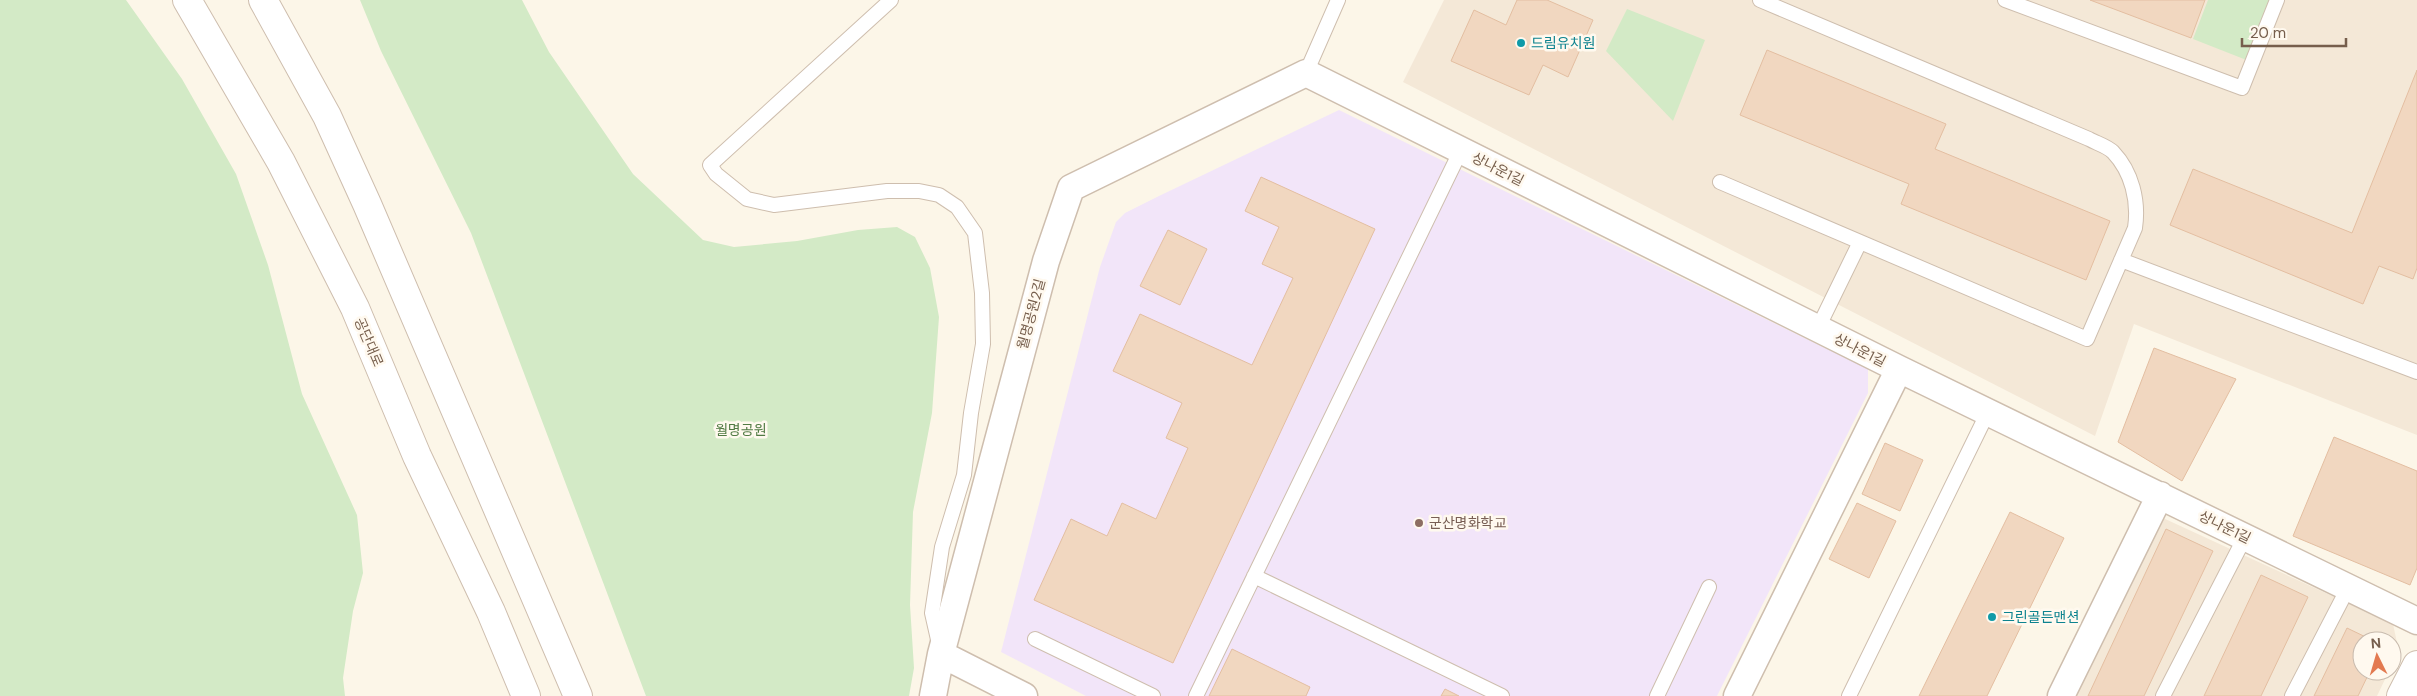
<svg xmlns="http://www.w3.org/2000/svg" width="2417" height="696" font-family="'DM Sans','Noto Sans KR',sans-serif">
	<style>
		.residential { fill: #f4e8d7 }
		.education { fill: #f2e5f9 }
		.green { fill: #d3eac6 }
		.building { fill: #f1d7c0; stroke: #e3bea1 }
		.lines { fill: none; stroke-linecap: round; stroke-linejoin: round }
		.service-casing { stroke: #cebeae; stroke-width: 16 }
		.minor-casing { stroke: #cebeae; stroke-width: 29 }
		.tertiary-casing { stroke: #cebeae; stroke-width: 30 }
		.service { stroke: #fff; stroke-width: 14 }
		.minor { stroke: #fff; stroke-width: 26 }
		.tertiary { stroke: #fff; stroke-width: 28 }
		.culture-dot { fill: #0f9aa8; stroke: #fff9ef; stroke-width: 2 }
		.education-dot { fill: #8d6e63; stroke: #fff9ef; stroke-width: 2 }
		.labels { text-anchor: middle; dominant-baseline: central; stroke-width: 5; stroke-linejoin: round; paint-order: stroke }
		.culture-label { font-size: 14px; fill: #0d838f; stroke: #fff9ef; text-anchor: start }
		.street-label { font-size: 14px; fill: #765e4c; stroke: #fff9ef }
		.park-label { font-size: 14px; fill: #517b44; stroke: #fff9ef }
		.education-label { font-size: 14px; fill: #785e54; stroke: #fff9ef; text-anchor: start }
	</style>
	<rect width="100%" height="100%" fill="#fcf6e8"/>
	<path class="residential" d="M1444,0H2417V435L2134,324L2095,436L1403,82Z
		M2163,518L2393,624L2399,652L2392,665V641H2362V671H2389L2377,696H2075Z"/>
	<path class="education" d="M1339,110L1868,369V393L1717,696H1086L1001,652L1100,267L1116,222L1125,213L1159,196Z"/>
	<path class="green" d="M0,0H126L182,79L236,174L268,265L302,394L357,515L363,573L353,611L343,678L345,696H0Z
		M360,0H522L549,52L633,174L703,240L734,247L797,241L858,230L897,227L915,237L930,268L939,317L932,413L913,512L910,605L914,668L909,696H646L471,233L381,51Z
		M2208,0H2273L2249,61L2193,39Z
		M1627,9L1705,40L1673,121L1606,51Z"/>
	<path class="building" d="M1517,0H1547L1593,20L1568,77L1543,65L1529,95L1451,61L1474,10L1506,25Z
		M2090,0H2205L2191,38Z
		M1767,50L1946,124L1935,149L2110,221L2086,280L1901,204L1909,184L1740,115Z
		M2417,70V268L2413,279L2379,266L2363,304L2170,225L2193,169L2352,233Z
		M1261,177L1375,229L1173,663L1034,600L1071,519L1107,536L1122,503L1156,519L1188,448L1166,438L1182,403L1113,371L1140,314L1252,365L1293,278L1262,264L1279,227L1245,211Z
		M1168,230L1207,249L1180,305L1140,286Z
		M2154,348L2236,379L2182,481L2118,442Z
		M2334,437L2417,471V568L2410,585L2293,536Z
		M1885,443L1923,460L1900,511L1862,494Z
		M1857,503L1896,521L1869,578L1829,559Z
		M2010,512L2064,538L1987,696H1919Z
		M2166,529L2213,551L2144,696H2088Z
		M2261,575L2308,597L2261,696H2204Z
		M2347,628L2374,641H2362V671H2370L2358,696H2314Z
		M1232,649L1310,687L1306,696H1209Z
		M1445,689L1459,696H1441Z"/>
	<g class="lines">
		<defs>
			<path id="service" d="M891,0L710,165L716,174L747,199L774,205L887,191H919L939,195L957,207L975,233L982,293L983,344L971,413L964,475L942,547L932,613L939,644
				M2005,0L2242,88L2277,0
				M1306,73L1338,0
				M1720,182L2087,339L2135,228C2139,201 2132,172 2113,152C2107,146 2096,143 2089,139L1760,0
				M2121,260L2417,372
				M1818,328L1860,242
				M1254,576L1502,696
				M1035,639L1153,696
				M1196,696L1461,150
				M1657,696L1709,587
				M1849,696L1988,412
				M2163,696L2245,537
				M2292,696L2348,588"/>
			<path id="minor" d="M941,654L1024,696
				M933,696L941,654L1046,261L1071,188L1306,73L1899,369L2417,621
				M1737,696L1899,369
				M2061,696L2160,495"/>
			<path id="tertiary" d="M187,0L281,162L355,308L417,456L491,612L526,696
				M263,0L327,116L367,204L578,696
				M2401,696L2417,665"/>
		</defs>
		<use href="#service" class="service-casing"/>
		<use href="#minor" class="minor-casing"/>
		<use href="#tertiary" class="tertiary-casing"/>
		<use href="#service" class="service"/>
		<use href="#minor" class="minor"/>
		<use href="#tertiary" class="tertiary"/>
	</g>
	<g class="culture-dot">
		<circle cx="1521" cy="43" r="5"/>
		<circle cx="1992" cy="617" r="5"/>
	</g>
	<circle class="education-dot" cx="1419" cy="523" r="5"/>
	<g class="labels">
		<g class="culture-label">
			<text x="1531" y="43">드림유치원</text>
			<text x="2002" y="617">그린골든맨션</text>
		</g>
		<g class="street-label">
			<text transform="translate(1498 169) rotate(27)">상나운1길</text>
			<text transform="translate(1031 314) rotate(-75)">월명공원2길</text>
			<text transform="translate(369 342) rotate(67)">공단대로</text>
			<text transform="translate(1860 350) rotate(27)">상나운1길</text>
			<text transform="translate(2225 527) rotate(26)">상나운1길</text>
		</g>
		<g class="park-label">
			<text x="741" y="430">월명공원</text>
		</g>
		<g class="education-label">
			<text x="1429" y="523">군산명화학교</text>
		</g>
	</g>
	<g transform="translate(2377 656) rotate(355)"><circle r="24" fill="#fff9ef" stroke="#c8bbae"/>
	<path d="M0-4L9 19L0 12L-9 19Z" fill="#e37a50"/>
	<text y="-8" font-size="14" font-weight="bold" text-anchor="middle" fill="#765e4c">N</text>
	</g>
	<path d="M2242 38v8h104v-8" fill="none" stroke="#765e4c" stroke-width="2.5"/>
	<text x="2250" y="38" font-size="15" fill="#765e4c" stroke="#fff9ef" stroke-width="4" paint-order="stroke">20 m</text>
</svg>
